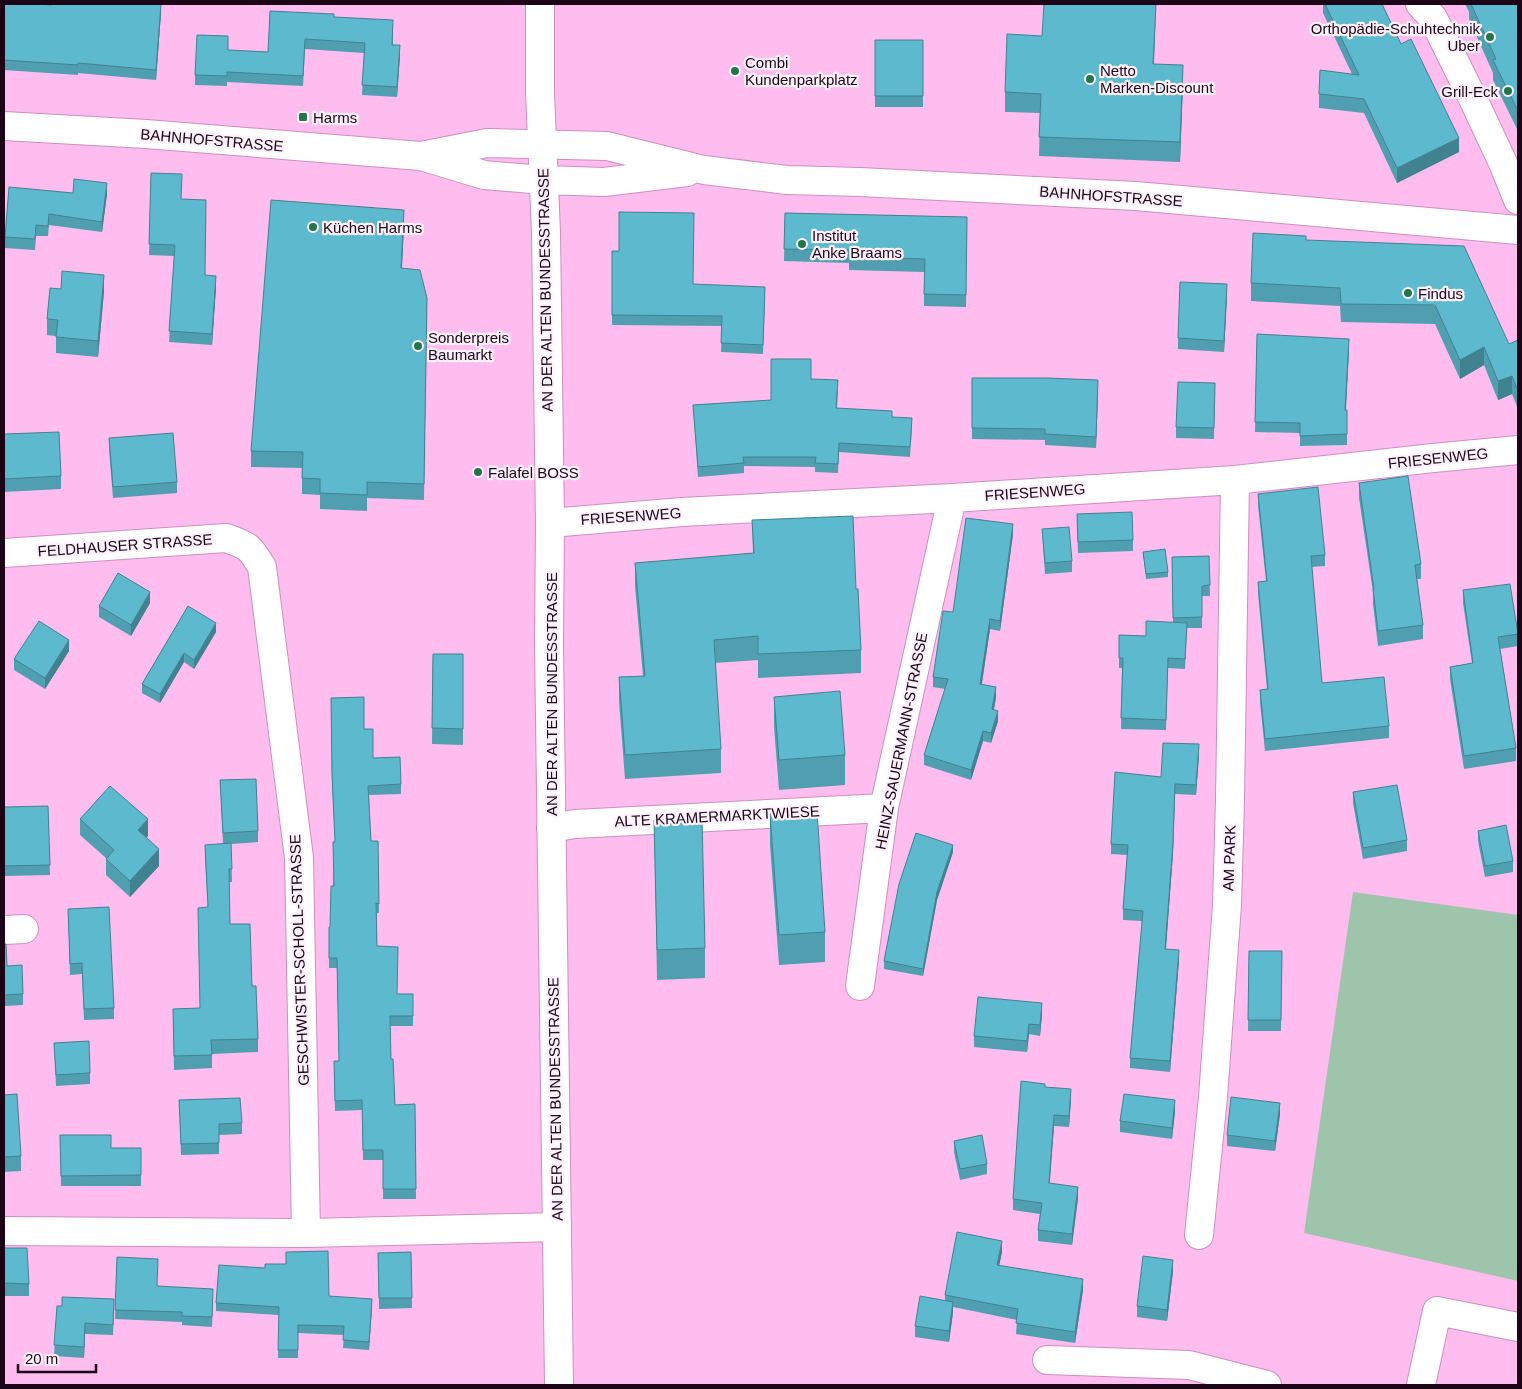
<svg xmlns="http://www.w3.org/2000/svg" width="1522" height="1389" font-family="Arial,sans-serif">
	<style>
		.green { fill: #9ec5ab }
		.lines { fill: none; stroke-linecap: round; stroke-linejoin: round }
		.minor-casing { stroke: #cd8ebf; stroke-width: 30 }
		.tertiary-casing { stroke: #cd8ebf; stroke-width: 30 }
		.minor { stroke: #fff; stroke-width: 28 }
		.tertiary { stroke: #fff; stroke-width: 28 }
		.wall { fill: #509fb1 }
		.shaded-wall { fill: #418290 }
		.building { fill: #5db9ce; stroke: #418290 }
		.poi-dot { fill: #227648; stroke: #fff1fb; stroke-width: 2 }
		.labels { text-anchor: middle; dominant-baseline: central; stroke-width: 4.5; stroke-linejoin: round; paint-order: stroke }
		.poi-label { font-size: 15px; fill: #1b0517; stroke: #fff1fb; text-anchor: start }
		.street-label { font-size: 15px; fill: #1b0517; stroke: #fff1fb }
	</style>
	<rect width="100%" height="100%" fill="#ffbcef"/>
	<path class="green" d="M1353,892L1518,915V1281L1304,1233Z"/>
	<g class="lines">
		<defs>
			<path id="minor" d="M1420,4L1433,18L1474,101L1503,163L1518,200
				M550,523L682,512L952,498L1235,480L1433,458L1518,450
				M4,553L226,538C249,546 250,547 262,567L299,858L306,1233
				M551,828L575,824L884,808
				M4,930L24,929
				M860,986L884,808L952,498
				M4,1231L306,1233L557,1227
				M1199,1235L1213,1097L1227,905L1230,800L1235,480
				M1047,1360L1189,1365L1267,1385
				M1421,1385L1437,1311L1518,1327"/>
			<path id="tertiary" d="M540,4V93L546,233L550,523L549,644L559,1385
				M4,126L146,134L421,156L484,175L543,180L604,182L687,172
				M421,156L487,143L607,146L704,170L787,180L860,182L1136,196L1518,230"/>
		</defs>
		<use href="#minor" class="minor-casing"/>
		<use href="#tertiary" class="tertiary-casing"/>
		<use href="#minor" class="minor"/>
		<use href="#tertiary" class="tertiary"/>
	</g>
	<path class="wall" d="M4,4L161,13L156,80L78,73V75L4,70Z
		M1156,4L1154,64L1183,84L1180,162L1039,156L1040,113L1005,112V92L1042,36Z
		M1323,4H1382L1401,44L1459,152L1397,183L1364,113L1319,108V94L1352,74L1323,13Z
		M1465,4H1518V139L1517,137V129L1493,80V73L1469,19V12Z
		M334,17L393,30V45L400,55L397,97L362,95L364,53L305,49L303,86L227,82V86L195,85V75L228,50L268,52Z
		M875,40H923V107H875Z
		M151,173L181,199L205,275L216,287L212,345L169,342L174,256L149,255Z
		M73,193L107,194L102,232L49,225L48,236H36L35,250L5,248V237Z
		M785,213L967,217L966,307L924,306V272L849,270V263L784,261Z
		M404,226L402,268L427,298L424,500L367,498V511L320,509V495L302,494V468L251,467V451Z
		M1306,240L1509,344L1518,340V409L1512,394L1498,400L1484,365L1460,379L1435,324L1341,322L1340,306L1251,301V283Z
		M612,251L693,284L765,297L763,354L721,352L722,326L612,325Z
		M104,291L98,357L56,353V336L47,335V319Z
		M1227,295L1224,352L1178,349V338Z
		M1257,334L1349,350L1346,410H1347V445L1300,446V433L1255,432Z
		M972,378L1098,391L1096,448L1045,445V440L972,439Z
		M1215,383L1214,439L1176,438V427Z
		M838,390L837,408L892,417L912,428L910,457L839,452L838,473L815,472V467L744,466V473L698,477L693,405L771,400Z
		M4,434L61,476V489L4,492Z
		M109,438L177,482V493L113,498L109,449Z
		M1359,483L1421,564V579H1417L1423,625V639L1378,646L1373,604V592L1359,498Z
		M1258,494L1325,555V566L1312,567L1322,683L1389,726V738L1265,751L1260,702V690L1267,689L1258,593V582L1266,581L1258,505Z
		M1077,514L1133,540V551L1078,553Z
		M752,520L856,589L861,650V673L758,678V660L715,663L721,749V773L625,779L619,701V677L643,676L635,586V563L753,553Z
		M1042,529L1072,561V572L1045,574Z
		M1013,534L1000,631L990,629L982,684L996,697L994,710L998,721L991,743L983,741L971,780L924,765V755L945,689L933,687V677L953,612Z
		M1143,552L1168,572V577L1146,579Z
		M1209,556L1210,596H1202V628H1187L1185,669L1168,668L1166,730L1121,729L1122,668H1119V635L1146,636L1173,622L1172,557Z
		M1463,590L1518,634V646L1500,649L1516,748V761L1464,769L1450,679V667L1472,663L1463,603Z
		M150,603L131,636L99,617V606Z
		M188,606L216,632L194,669L184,662L160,703L142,693V684Z
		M69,651L45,689L14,670V659Z
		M433,654H463V745L432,744Z
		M774,697L845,755V785L779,790L774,727Z
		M331,698L364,729L373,758L401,784V794L369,795L371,841H378L379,913H377V946L397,994H413V1026H390L391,1059L395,1105L415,1104L416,1199H383V1160H363L362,1110L335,1111L334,1071L339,1061L337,968H329V937L330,927L333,886L335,842L332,783Z
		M1199,755L1196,795L1175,794L1173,853L1166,949L1179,960L1170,1072L1130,1068V1058L1142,921L1123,920V909L1127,855L1111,854V844Z
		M220,780L258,831V842L231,844L232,882H229L230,924L252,986L258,1039V1052L212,1054V1068L174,1070L173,1009L200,1008L208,908L205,858V845L223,844Z
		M1353,792L1407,840V851L1363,859L1353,803Z
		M48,806L50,875L4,876V855Z
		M770,814L825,932V962L779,965L770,845Z
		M80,819L148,836L146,837L159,866L130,897L106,875V858L80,835Z
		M654,820L705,948V978L657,980Z
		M1478,831L1513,861V872L1485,877L1478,841Z
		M953,852L937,900L923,976L884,969V961Z
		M68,909L114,1008V1019L84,1020L82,974L70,975Z
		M4,944L7,966L23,994V1005L4,1006Z
		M1249,951H1282L1281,1031H1248Z
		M1042,1014L1040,1036L1029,1034L1027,1052L974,1047V1036Z
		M54,1043L90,1073V1084L56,1086Z
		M1045,1087L1071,1099L1069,1127L1054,1126L1049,1183L1078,1198L1072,1245L1038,1241V1230L1040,1214L1013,1210V1199Z
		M4,1095L21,1156V1171L4,1172Z
		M179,1100L242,1123V1134L219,1135V1154L181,1155Z
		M1175,1111L1172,1139L1120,1132V1121Z
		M1280,1114L1275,1151L1227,1146V1135Z
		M60,1135L111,1148H141V1186H61Z
		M954,1141L987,1164V1174L960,1180L954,1152Z
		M4,1248L29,1284V1296H4Z
		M411,1252L412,1308L379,1309L378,1253Z
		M1002,1252L999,1265L1083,1290L1075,1343L1016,1334L1017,1320L953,1307V1312L949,1342L915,1337V1326L945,1300V1295Z
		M117,1257L157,1286L213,1298L212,1327L182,1325V1322L115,1319Z
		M1173,1271L1167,1321L1137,1317V1306Z
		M329,1296L372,1307L369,1350L343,1348L344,1335L298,1333V1358H278L279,1315L216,1311V1303Z
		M57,1306L114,1310L113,1335L85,1334L84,1358L54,1356Z"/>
	<path class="shaded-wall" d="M161,4V13L156,80V70Z
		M1156,4L1153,83V64Z
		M400,45V55L397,97V87Z
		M1183,65V84L1180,162V142Z
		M1459,138V152L1397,183V168Z
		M107,183V194L102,232V222Z
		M404,210V226L401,284V268Z
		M104,275V291L98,357V341Z
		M216,276V287L212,345V334Z
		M1227,284V295L1224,352V341Z
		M1349,339V350L1345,420V410Z
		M1484,347V365L1460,379V360Z
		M1512,376V394L1498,400V381Z
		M1098,380V391L1096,448V437Z
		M1013,524V534L1000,631V621Z
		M150,592V603L131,636V625Z
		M990,619V629L980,694V684Z
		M216,623V632L194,669V660Z
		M69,640V651L45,689V678Z
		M184,653V662L160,703V694Z
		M996,687V697L992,719V709Z
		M998,711V721L991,743V733Z
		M983,731V741L971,780V770Z
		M1199,744V755L1196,795V785Z
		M1175,784L1173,853L1165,959V949Z
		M148,819V836L138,846V830Z
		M953,845V852L937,900L923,976V969L937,892Z
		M159,849V866L130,897V881Z
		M1179,950V960L1170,1072V1061Z
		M1042,1003V1014L1040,1036V1025Z
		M1029,1024V1034L1027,1052V1041Z
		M1071,1089V1099L1069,1127V1116Z
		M1175,1100V1111L1172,1139V1128Z
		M1280,1103V1114L1275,1151V1141Z
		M1054,1115V1126L1049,1194V1183Z
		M1078,1187V1198L1072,1245V1234Z
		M1002,1241V1252L997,1276V1265Z
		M1173,1260V1271L1167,1321V1310Z
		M1083,1279V1290L1075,1343V1332Z
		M372,1299V1307L369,1350V1342Z
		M953,1302V1312L949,1342V1331Z
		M85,1323V1334L84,1358V1347Z"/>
	<path class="building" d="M4,4H36L52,5V4H161L156,70L78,63V65L4,60Z
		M1044,4H1156L1153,64L1183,65L1180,142L1039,137L1041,94L1005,92L1007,34L1042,36Z
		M1325,4H1382L1401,44L1411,39L1459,138L1397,168L1364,99L1319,94L1320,70L1359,75Z
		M1471,4H1518V111L1493,60L1496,59Z
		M270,11L334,14V17L393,20L392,45H400L397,87L362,85L365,43L305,39L303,76L227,72V76L195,75L197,35L228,36V50L268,52Z
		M875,40H923V96H875Z
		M151,173L182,174L181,199L206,200L205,275L216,276L212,334L169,331L175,245L149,244Z
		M74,179L107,183L102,222L49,214L48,226L36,225L35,239L5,237L9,187L73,193Z
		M271,200L404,210L401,268L420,270L427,298L424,484L367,482V495L320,493V479L302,478L303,452L251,451Z
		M619,212L694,213L693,284L765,287L763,345L721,343L722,316L612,315V251H619Z
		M785,213L967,217L966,295L924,294L925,259L849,257L850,250L784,249Z
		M1253,233L1306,236V240L1464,246L1509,344L1518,340V391L1512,376L1498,381L1484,347L1460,360L1435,305L1341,304L1340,288L1251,283Z
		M62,271L104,275L98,341L56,337L58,320L47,319L50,288L61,289Z
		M1180,282L1227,284L1224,341L1178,338Z
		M1257,334L1349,339L1345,410H1347V434L1300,436V423L1255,422Z
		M771,359H811V379L838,380L836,408L892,411V417L912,418L910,447L839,443L838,464L815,463L816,457H743L744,463L698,467L693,405L771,400Z
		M972,378H1047L1098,380L1096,437L1045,434V429L972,428Z
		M1178,382L1215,383L1214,428L1176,427Z
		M59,432L61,476L4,479V434Z
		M173,433L177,482L113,487L109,438Z
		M1408,476L1421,564L1415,565L1423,625L1378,631L1373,589H1374L1359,483Z
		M1318,487L1325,555L1311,556L1322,683L1384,677L1389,726L1265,739L1260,690L1268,689L1258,582L1267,581L1258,494Z
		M1132,512L1133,540L1078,542L1077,514Z
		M853,516L856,589H858L861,650L758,654V636L714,640L721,749L625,755L619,677L645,676L635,563L754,553L752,520Z
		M966,518L1013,524L1000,621L990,619L980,684L996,687L992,709L998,711L991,733L983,731L971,770L924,755L948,679L933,677L943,611L953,612Z
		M1069,527L1072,561L1045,563L1042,529Z
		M1165,549L1168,572L1146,574L1143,552Z
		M1209,556L1210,585L1202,586V617L1173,618L1172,557Z
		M118,573L150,592L131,625L99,606Z
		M1510,584L1518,634L1498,637L1516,748L1464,756L1450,667L1473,663L1463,590Z
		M188,606L216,623L194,660L184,653L160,694L142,684Z
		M39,621L69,640L45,678L14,659Z
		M1146,621L1187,623L1185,659L1168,658L1166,720L1121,718L1123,658H1119V635L1146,636Z
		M433,654H463V729L432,728Z
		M840,691L845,755L779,760L774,697Z
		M364,697V729H373V758L400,757L401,784L368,786L371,841H378L379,904L376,903L377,946L398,947L397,994H413V1016H390L391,1059H393L395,1105L415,1104L416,1189H383V1150H363L362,1100L335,1101L334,1061H339L337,958H329V927H330L331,886H334L333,842H335L332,773L331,698Z
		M1163,743L1199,744L1196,785L1175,784L1173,843L1165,949L1179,950L1170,1061L1130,1058L1143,911L1123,909L1128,845L1111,844L1115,772L1161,777Z
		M256,779L258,831L223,833L220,780Z
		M1397,785L1407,840L1363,848L1353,792Z
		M110,786L148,819L138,830L159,849L130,881L106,859L114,850L80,819Z
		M48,806L50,865L4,866V807Z
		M817,811L825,932L779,935L770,814Z
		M702,819L705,948L657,950L654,820Z
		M1506,825L1513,861L1485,866L1478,831Z
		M916,833L953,845L937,892L923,969L884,961L899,884Z
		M231,843L232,869H229L230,924H250L252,986H256L258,1039L211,1040L212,1055L174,1056L173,1009L200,1008L198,908L208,907L205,845Z
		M109,907L114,1008L84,1009L82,963L70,964L68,909Z
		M4,944H6L7,966L22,965L23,994L4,995Z
		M1249,951H1282L1281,1020H1248Z
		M978,997L1042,1003L1040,1025L1029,1024L1027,1041L974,1036Z
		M89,1041L90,1073L56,1075L54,1043Z
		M1021,1081L1045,1084V1087L1071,1089L1069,1116L1054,1115L1049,1183L1078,1187L1072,1234L1038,1230L1042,1203L1013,1199Z
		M17,1094L21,1156L4,1157V1095Z
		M1124,1094L1175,1100L1172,1128L1120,1121Z
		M1231,1097L1280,1103L1275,1141L1227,1135Z
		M240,1098L242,1123L219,1124V1143L181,1144L179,1100Z
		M60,1135H111V1148H141V1175L61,1176Z
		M982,1135L987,1164L960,1169L954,1141Z
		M957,1232L1002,1241L997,1265L1083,1279L1075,1332L1016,1323L1018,1309L945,1295Z
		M4,1248H27L29,1284L4,1283Z
		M328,1251L329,1296L372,1299L369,1342L343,1340L344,1326L298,1325V1350H278L279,1307L216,1303L219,1265L265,1268V1264H286V1252Z
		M411,1252L412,1298H379L378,1253Z
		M1143,1256L1173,1260L1167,1310L1137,1306Z
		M117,1257L158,1259L157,1286L213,1289L212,1317L182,1316V1312L115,1310Z
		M920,1296L953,1302L949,1331L915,1326Z
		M62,1297L114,1299L113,1325L85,1323L84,1347L54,1345L57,1306H62Z"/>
	<g class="poi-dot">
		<circle cx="1490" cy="37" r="5"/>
		<circle cx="735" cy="71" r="5"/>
		<circle cx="1090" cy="79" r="5"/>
		<circle cx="1508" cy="91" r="5"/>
		<rect x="298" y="112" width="10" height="10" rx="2.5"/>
		<circle cx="313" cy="227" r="5"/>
		<circle cx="802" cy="244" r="5"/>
		<circle cx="1408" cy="293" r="5"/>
		<circle cx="418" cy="346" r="5"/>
		<circle cx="478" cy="472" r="5"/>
	</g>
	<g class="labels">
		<g class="poi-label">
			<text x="1480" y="28" text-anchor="end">Orthopädie-Schuhtechnik<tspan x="1480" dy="17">Uber</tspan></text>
			<text x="745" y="62">Combi<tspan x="745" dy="17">Kundenparkplatz</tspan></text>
			<text x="1100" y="70">Netto<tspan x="1100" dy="17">Marken-Discount</tspan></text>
			<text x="1498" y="91" text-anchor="end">Grill-Eck</text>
			<text x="313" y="117">Harms</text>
			<text x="323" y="227">Küchen Harms</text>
			<text x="812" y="235">Institut<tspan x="812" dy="17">Anke Braams</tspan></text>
			<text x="1418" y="293">Findus</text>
			<text x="428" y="337">Sonderpreis<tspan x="428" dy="17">Baumarkt</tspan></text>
			<text x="488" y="472">Falafel BOSS</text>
		</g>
		<g class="street-label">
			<text transform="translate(212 140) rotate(5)">BAHNHOFSTRASSE</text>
			<text transform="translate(1111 196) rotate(4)">BAHNHOFSTRASSE</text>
			<text transform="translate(545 290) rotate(-91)">AN DER ALTEN BUNDESSTRASSE</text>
			<text transform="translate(1438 458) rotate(-6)">FRIESENWEG</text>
			<text transform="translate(1035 492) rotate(-4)">FRIESENWEG</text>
			<text transform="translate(631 516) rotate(-4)">FRIESENWEG</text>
			<text transform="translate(125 545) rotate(-4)">FELDHAUSER STRASSE</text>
			<text transform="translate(551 694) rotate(-90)">AN DER ALTEN BUNDESSTRASSE</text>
			<text transform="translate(901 741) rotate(-79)">HEINZ-SAUERMANN-STRASSE</text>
			<text transform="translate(717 816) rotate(-3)">ALTE KRAMERMARKTWIESE</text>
			<text transform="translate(1229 858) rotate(-88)">AM PARK</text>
			<text transform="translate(299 960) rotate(-92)">GESCHWISTER-SCHOLL-STRASSE</text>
			<text transform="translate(555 1099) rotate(-91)">AN DER ALTEN BUNDESSTRASSE</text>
		</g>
	</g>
	<rect width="1522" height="1389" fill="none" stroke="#1b0517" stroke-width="10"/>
	<path d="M18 1364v8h78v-8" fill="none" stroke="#1b0517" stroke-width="2.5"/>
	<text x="25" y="1364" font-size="15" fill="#1b0517" stroke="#fff1fb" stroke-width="4" paint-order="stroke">20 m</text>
</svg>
